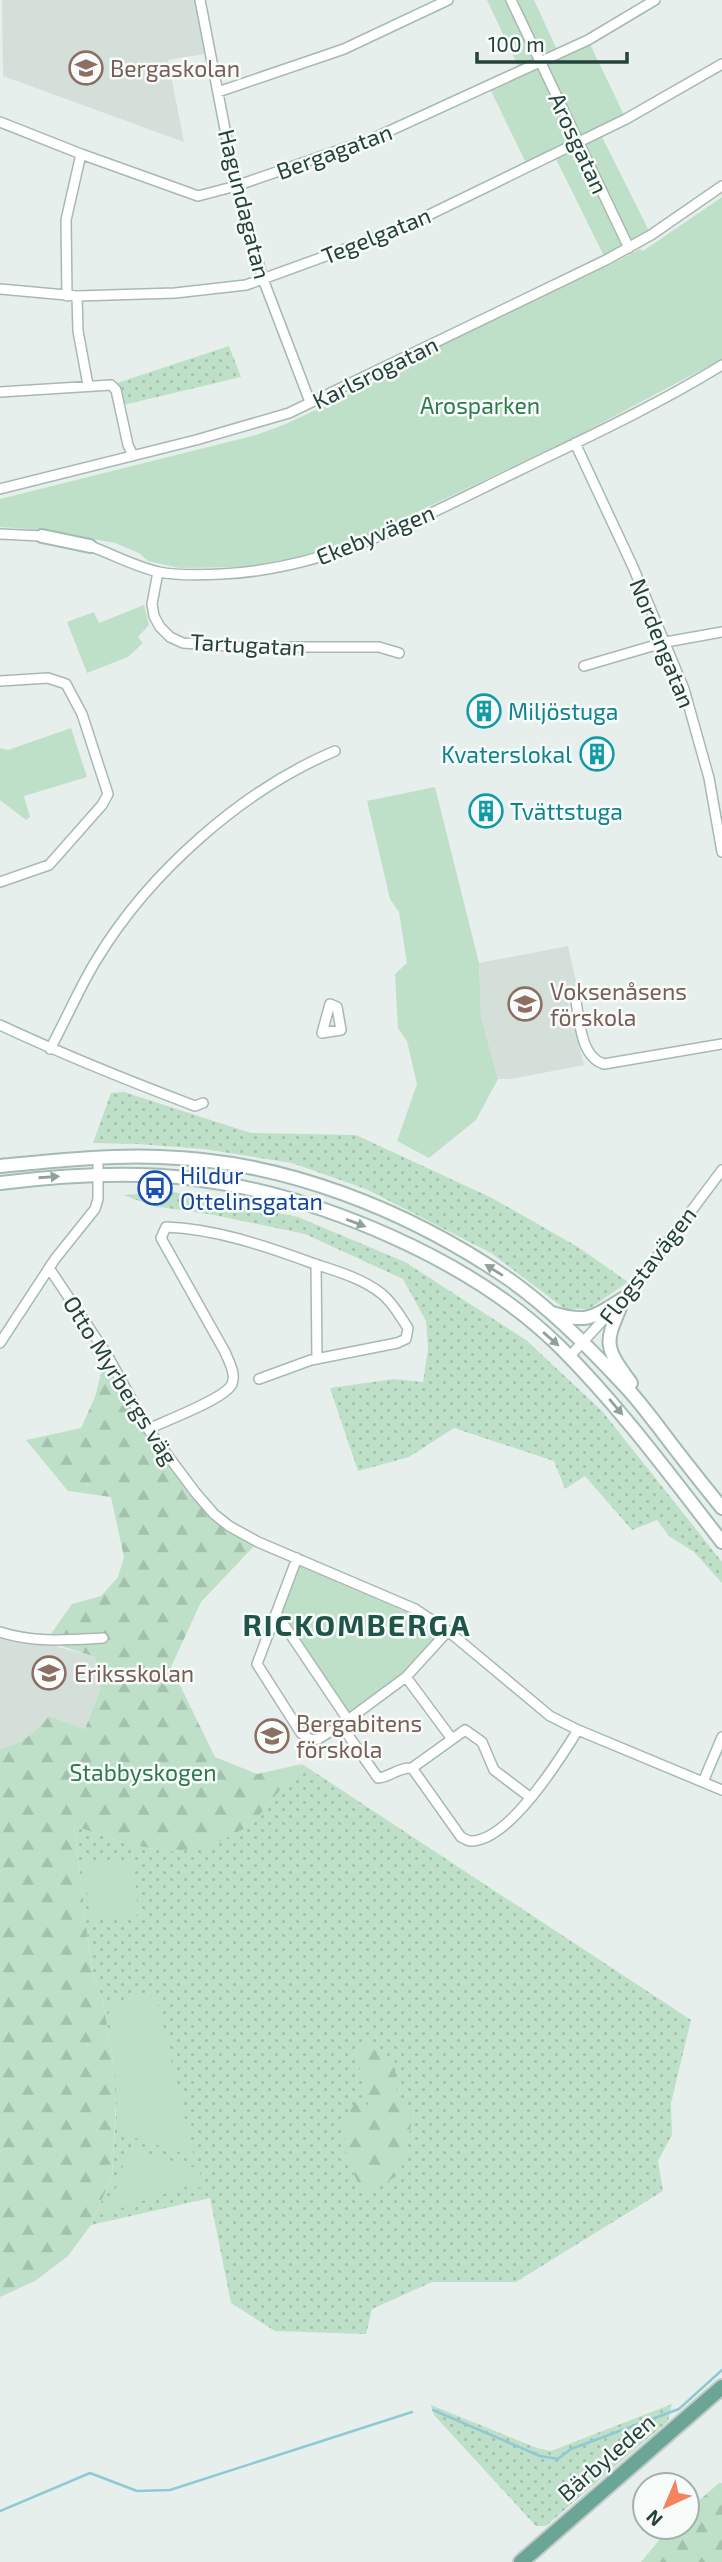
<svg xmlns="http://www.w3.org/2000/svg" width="722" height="2562" font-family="'Exo 2',sans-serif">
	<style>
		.built { fill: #d4dfda }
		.grass { fill: url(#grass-dots) }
		.forest { fill: url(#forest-firs) }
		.park { fill: #bfe0c8 }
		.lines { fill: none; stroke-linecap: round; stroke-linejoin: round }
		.stream { stroke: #8ec9d4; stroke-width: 2.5 }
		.street-casing { stroke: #a8b8b2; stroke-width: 12 }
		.secondary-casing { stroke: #a4bbb3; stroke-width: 16 }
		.primary-casing { stroke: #c2cac8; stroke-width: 18 }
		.street { stroke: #fff; stroke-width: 9 }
		.secondary { stroke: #fff; stroke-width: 12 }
		.primary { stroke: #6aa596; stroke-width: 14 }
		.oneway { fill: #92a09c }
		.labels { text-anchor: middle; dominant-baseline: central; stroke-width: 5; stroke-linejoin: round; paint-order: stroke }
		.education-label { font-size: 23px; fill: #785e54; stroke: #f7fbf9; text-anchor: start }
		.street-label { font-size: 23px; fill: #24423a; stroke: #f7fbf9 }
		.park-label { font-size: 23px; fill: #2d7a4b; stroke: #f7fbf9 }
		.culture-label { font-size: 23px; fill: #0d838f; stroke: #f7fbf9; text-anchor: start }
		.transit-label { font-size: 23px; fill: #164399; stroke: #f7fbf9; text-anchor: start }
		.district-label { font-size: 30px; font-weight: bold; letter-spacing: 2px; fill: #1f5548; stroke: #f7fbf9 }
	</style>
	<defs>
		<pattern id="grass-dots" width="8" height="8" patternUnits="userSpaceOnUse" patternTransform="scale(1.75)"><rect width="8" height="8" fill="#bfe0c8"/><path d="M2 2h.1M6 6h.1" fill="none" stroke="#a4c1ad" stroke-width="1.8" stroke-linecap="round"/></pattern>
		<pattern id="forest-firs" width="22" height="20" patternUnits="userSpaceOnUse" patternTransform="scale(1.75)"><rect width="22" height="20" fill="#bfe0c8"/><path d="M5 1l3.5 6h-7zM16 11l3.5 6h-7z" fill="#a4c1ad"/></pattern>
	</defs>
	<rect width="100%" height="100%" fill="#e6efeb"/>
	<path class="built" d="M2,0H196L204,54L168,60L184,142L3,76Z
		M568,946L577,986L565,992L584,1065L511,1079H498L481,1017L479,963Z
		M0,1631L95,1657L100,1690L85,1729L49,1716L38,1730L14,1746L0,1749Z"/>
	<path class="grass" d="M229,346L241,377L119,406L111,385Z
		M124,1092L251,1133L356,1135L492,1198L578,1247L628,1282L589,1309H565L491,1253L366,1189L292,1163L204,1149L137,1144L93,1143L111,1093Z
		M174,1192L298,1217L405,1262L526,1340L602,1411L722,1562V1583L694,1552L669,1536L657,1520L632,1530L585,1476L565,1489L554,1461L454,1428L409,1457L358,1471L330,1388L394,1379L423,1382L428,1349L426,1321L403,1279L305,1234L214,1215L153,1206L123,1195Z
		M302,1764L691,2020L671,2103L672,2135L658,2161L663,2191L516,2282H432L372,2309L366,2334L275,2331L231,2303L210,2198L91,2225L112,2176L116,2111L112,2053L103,2003L92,1973L74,1826L125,1843L168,1852L251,1825Z
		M672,2404L668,2421L546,2526H536L434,2415L431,2405L537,2448L551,2451Z"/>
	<path class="forest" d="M106,1353L148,1429L214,1514L258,1542L201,1602L171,1667L215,1757L257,1774L302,1764L251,1825L209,1847L168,1852L125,1843L74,1826L92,1973L103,2003L112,2053L116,2103L112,2176L91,2225L68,2256L35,2281L0,2297V1749C21,1745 36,1732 49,1716L85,1729L100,1690L95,1657L46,1641L72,1604L101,1596L118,1577L124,1557L111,1497L68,1491L26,1440L81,1428L95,1397Z
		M373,2044L395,2062L397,2108L410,2109L411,2125L400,2174L364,2195L346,2158L345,2120L357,2099L369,2108L355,2046Z
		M719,2483H722V2562H641L670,2527H687V2511Z"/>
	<path class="park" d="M487,0H534L559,54L588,40L626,119L600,133L651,235L606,260L554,155L528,167L489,87L521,72Z
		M722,197V359L573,438L392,524L341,546L308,556L246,567L179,568L148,561L139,553L115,543L43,530L0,527V499L256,435L286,424L425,358L430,351L608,266L640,249L643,251Z
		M144,605L149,625L138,637L143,643L128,657L87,673L67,622L94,612L99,623Z
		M71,728L87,777L24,796L30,817L26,820L0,800V748L8,750Z
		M435,787L479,963L481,1017L498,1079L476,1120L429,1158L397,1141L417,1084L407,1041L398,1028L395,974L407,963L399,912L390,899L367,801Z
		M295,1564L411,1614L444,1636L406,1677L348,1720L277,1613Z
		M134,1860L138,1915L90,1920L84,1863Z
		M155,1991L194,2157L120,2133L108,2004Z
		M126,2147L199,2169L203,2188L188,2186L100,2215L121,2179Z"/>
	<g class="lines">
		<path class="stream" d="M433,2410L540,2456L558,2459L571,2449L679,2409L722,2370
			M0,2511L90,2473L137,2491L170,2490L412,2412"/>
		<defs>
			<path id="street" d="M200,0L236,186L263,279L310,402
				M511,0L629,248
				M218,92L344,49L448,0
				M0,122L81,154L198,196L236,186L374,138L588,40L655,0
				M0,289L77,296L175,293L246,285L400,229L626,119L722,64
				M67,296L66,220L81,154
				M77,296L78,331L88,385
				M0,392L111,385L116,390L128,445L133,456
				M575,443L633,567L684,689L709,778L722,852
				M0,489L196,440L289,413L606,260L651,235L722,186
				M0,534L42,536
				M90,546C112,554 136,567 159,572C179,576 202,575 222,574C331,569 424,516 520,470C588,437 657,405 722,365
				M158,572L152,604L154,616L160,627L170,637L183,643L244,647H379L399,653
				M584,666L666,642L722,632
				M0,681L48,678L66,684L82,714L108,794L102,805L49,865L0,882
				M576,1002C580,1023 581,1057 604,1064L722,1044
				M330,1004L337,1007L341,1030L322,1033Z
				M0,1025C64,1055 129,1081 195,1106L203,1103
				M50,1049C66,1020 79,988 97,959C149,873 242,790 335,751
				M316,1264L317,1359
				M49,1268L106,1353L148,1429L195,1492L214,1514L229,1526L258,1542L415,1609L448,1631L550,1716L578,1730L722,1790
				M0,1343L55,1259L95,1209L98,1199V1157
				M569,1357L638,1282L722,1170
				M148,1429C165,1421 225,1399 232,1384C236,1373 229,1362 225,1352L161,1238L166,1227C217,1229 265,1246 312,1263C336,1271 362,1278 382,1294C393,1303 400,1316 408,1328L406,1339L397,1343L311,1360L259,1379
				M297,1558L257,1664L301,1733L311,1740L318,1739L341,1725L406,1677L448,1631
				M276,1613L348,1720
				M0,1632C34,1643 67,1640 103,1638
				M406,1677L452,1739
				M341,1725L378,1778C391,1777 398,1767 412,1768L461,1837C464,1838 467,1841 471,1841C509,1841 560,1759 578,1730
				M412,1768L465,1730L482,1742L494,1770L527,1795L529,1799
				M703,1782L722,1737"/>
			<path id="secondary" d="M42,536L90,546
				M0,1166C53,1161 106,1155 159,1157C283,1160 408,1210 510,1280C551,1309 589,1347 623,1384C635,1396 646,1411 657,1425C678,1453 700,1481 722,1508
				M0,1183C64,1175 131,1171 195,1179C318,1195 471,1259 560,1347C620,1407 670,1475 722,1542
				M624,1298C606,1342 601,1343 631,1383
				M552,1313C588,1324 594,1317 624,1298"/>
			<path id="primary" d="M521,2562L722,2387"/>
		</defs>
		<use href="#street" class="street-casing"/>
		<use href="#secondary" class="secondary-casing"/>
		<use href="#primary" class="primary-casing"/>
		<use href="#street" class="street"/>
		<use href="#secondary" class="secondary"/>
		<use href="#primary" class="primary"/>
	</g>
	<defs><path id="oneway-solid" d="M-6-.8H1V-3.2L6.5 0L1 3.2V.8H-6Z" transform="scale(1.75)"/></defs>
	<g class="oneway">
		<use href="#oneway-solid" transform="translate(49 1177) rotate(-4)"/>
		<use href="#oneway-solid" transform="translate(356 1223) rotate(21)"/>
		<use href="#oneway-solid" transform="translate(494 1270) rotate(-148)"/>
		<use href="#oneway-solid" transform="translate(551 1339) rotate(41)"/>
		<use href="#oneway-solid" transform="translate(616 1407) rotate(50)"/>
	</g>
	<defs>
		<symbol id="school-ring" viewBox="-11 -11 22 22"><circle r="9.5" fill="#f7fbf9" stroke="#8d6e63" stroke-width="1.5"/><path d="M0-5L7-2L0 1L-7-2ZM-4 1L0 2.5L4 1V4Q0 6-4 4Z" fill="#8d6e63"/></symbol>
		<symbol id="building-ring" viewBox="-11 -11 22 22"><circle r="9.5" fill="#f7fbf9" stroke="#0f9aa8" stroke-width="1.5"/><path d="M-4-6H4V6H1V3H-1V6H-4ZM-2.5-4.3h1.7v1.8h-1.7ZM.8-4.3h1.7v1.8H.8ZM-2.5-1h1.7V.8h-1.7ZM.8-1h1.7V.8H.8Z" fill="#0f9aa8"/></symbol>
		<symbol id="bus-ring" viewBox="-11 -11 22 22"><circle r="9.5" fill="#f7fbf9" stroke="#1a4fb4" stroke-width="1.5"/><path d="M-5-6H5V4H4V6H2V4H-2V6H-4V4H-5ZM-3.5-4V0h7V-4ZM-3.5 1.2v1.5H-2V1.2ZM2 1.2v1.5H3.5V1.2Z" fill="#1a4fb4"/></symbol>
	</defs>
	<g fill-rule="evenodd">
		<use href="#school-ring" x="67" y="49" width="38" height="38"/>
		<use href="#building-ring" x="465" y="692" width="38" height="38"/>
		<use href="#building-ring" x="578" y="735" width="38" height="38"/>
		<use href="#building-ring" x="467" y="792" width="38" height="38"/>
		<use href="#school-ring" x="506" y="985" width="38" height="38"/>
		<use href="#bus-ring" x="136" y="1169" width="38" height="38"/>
		<use href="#school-ring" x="30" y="1654" width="38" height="38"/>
		<use href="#school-ring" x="253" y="1717" width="38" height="38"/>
	</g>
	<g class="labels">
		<g class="education-label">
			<text x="110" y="68">Bergaskolan</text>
			<text x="550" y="991">Voksenåsens<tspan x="550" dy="26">förskola</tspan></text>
			<text x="74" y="1673">Eriksskolan</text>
			<text x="296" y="1723">Bergabitens<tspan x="296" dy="26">förskola</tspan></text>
		</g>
		<g class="street-label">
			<text transform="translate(579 143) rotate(65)">Arosgatan</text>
			<text transform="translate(334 151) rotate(-20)">Bergagatan</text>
			<text transform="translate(245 204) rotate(76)">Hagundagatan</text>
			<text transform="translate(376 235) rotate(-22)">Tegelgatan</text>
			<text transform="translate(375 372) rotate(-26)">Karlsrogatan</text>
			<text transform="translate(375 534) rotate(-22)">Ekebyvägen</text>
			<text transform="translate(663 643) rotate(68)">Nordengatan</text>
			<text transform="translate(248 644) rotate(3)">Tartugatan</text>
			<text transform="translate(647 1265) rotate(-52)">Flogstavägen</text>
			<text transform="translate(121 1380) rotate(58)">Otto Myrbergs väg</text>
			<text transform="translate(606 2457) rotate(-41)">Bärbyleden</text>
		</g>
		<g class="park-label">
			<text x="480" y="405">Arosparken</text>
			<text x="143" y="1772">Stabbyskogen</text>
		</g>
		<g class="culture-label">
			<text x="508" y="711">Miljöstuga</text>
			<text x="572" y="754" text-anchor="end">Kvaterslokal</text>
			<text x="510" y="811">Tvättstuga</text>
		</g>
		<g class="transit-label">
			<text x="180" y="1175">Hildur<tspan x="180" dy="26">Ottelinsgatan</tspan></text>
		</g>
		<g class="district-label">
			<text x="357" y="1624">RICKOMBERGA</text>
		</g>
	</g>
	<g transform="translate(666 2506) rotate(224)"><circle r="33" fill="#f7fbf9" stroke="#a3b1ad" stroke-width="2"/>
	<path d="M0-5L12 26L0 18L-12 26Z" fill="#f4845f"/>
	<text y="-10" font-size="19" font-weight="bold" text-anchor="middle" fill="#24423a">N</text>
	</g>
	<path d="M477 52v10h150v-10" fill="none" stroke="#24423a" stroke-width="3.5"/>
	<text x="488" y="52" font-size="21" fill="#24423a" stroke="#f7fbf9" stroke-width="5" paint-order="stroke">100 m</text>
</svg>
